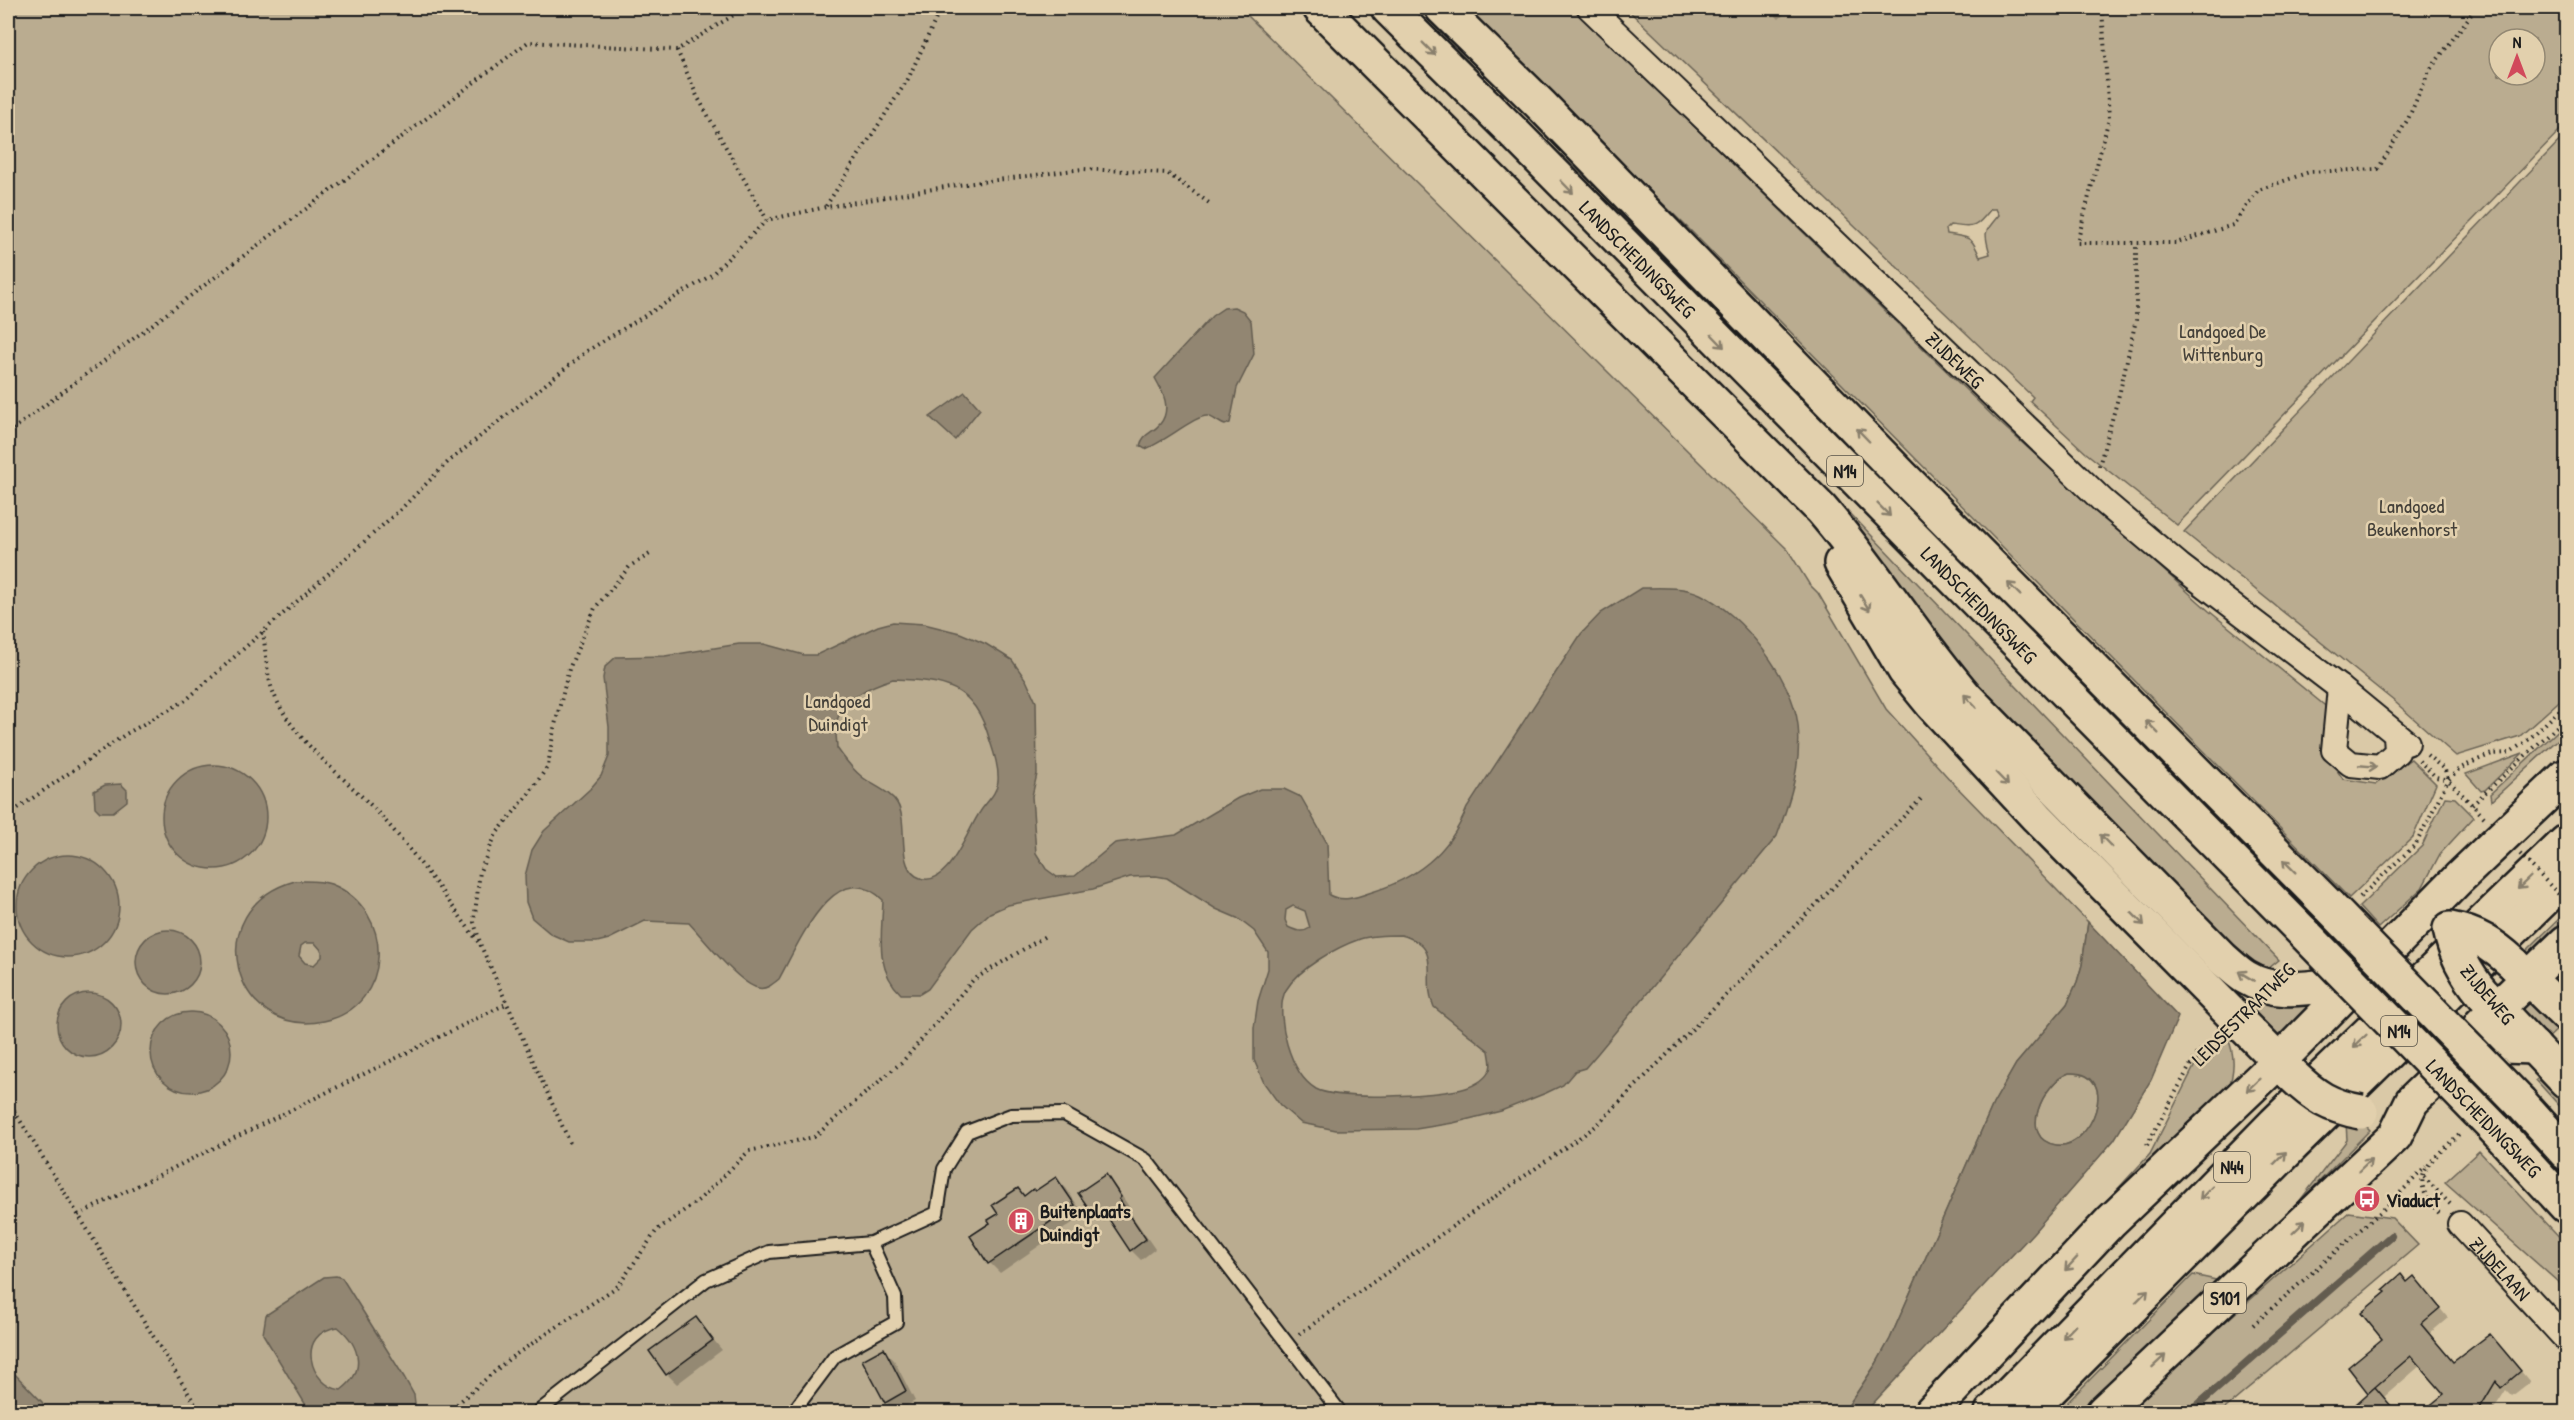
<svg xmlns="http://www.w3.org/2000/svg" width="2574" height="1420" font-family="'Patrick Hand',sans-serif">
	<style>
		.green { fill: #baac90; stroke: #6b6456; stroke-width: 1.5; fill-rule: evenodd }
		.water { fill: #928672; stroke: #635c50; stroke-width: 1.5; fill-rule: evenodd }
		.shadow { fill: #0003 }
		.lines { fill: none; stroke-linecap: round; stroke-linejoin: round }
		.stream { stroke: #635c50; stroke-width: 8 }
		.building { fill: #a59880; stroke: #1c1c1c; stroke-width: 1.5 }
		.lane-casing { stroke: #1c1c1c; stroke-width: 16 }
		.street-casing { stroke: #1c1c1c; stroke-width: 28 }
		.primary-casing { stroke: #1c1c1c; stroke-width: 38 }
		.path { stroke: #1c1c1c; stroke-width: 4; stroke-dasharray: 1.5 4.5; stroke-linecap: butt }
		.lane { stroke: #e2d0ad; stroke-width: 12 }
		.street { stroke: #e2d0ad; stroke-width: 24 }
		.primary { stroke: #e2d0ad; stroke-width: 33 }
		.primary-bridge-casing { stroke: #1c1c1c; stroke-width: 38; stroke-linecap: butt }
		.path-bridge { stroke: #1c1c1c; stroke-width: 4; stroke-dasharray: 1.5 4.5; stroke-linecap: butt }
		.primary-bridge { stroke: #e2d0ad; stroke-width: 33 }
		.oneway { stroke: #897f6c }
		.labels { text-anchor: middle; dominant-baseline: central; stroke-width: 5; stroke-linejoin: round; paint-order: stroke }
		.shield { fill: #e2d0ad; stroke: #575248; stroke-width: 1.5 }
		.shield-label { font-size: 18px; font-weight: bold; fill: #1c1c1c }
		.street-label { font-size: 20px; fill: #1c1c1c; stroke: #e2d0ad }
		.park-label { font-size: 20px; fill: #444039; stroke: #e2d0ad }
		.poi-label { font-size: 20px; font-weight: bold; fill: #1c1c1c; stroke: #e2d0ad; text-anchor: start }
	</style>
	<rect width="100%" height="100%" fill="#dac9a7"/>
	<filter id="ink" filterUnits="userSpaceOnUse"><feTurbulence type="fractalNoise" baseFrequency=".0167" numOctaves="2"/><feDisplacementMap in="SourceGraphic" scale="12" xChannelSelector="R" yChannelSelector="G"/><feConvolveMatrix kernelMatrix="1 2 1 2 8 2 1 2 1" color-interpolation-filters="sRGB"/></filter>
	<g filter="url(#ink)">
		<path class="green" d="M8,8H1240L1788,550L1809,584L1818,593L1886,709L1953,783L2088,922L2082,965L2077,982L2067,1004L2016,1064L1993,1104L1890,1339L1876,1364L1844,1412H8Z
			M1462,8H1572L1998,421L2209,611L2329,709L2324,752L2343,779L2376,784L2411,759L2436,784L2413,837L2349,898L1692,232Z
			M1626,8H2566V124L2177,525L2086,453L2030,401L2033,397ZM2499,39H2535V75H2499ZM1991,209H1996L1999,215C1983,234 1984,231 1990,254L1980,257C1971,235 1970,238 1947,234L1946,229L1950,225C1975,228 1975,229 1991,209Z
			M2566,134V695L2520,736L2456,756L2395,702L2184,532Z
			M1847,510L2279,960L2269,968H2254L1991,705L1842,514Z
			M2566,723V732L2491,801L2490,794Z
			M2523,753L2485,790L2481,791L2466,774Z
			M2445,797L2455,798L2474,817L2440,854L2422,888L2378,928L2359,907L2422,846Z
			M2564,914L2566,916V926L2529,963L2522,955Z
			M2529,996L2560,1027L2546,1040L2516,1008Z
			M2267,997H2326L2282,1040L2252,1011Z
			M2227,1036C2236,1056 2234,1072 2228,1092L1920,1412H1911L2150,1154L2199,1057Z
			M2069,1073C2123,1070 2091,1151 2056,1145C2017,1139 2043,1082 2069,1073Z
			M2544,1073L2566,1097V1113L2536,1080Z
			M2346,1122L2367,1127L2370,1130L2298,1203L2347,1140Z
			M2479,1151L2566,1244V1289L2445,1182Z
			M2349,1212L2392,1218L2418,1245L2221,1412H2124Z
			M2193,1275L2216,1280L2119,1378L2089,1412H2058Z"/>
		<path class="water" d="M1234,307L1243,311L1251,321L1254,354L1237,388L1230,423L1225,425C1219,423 1214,418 1208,416C1197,414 1162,444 1145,449L1140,446C1143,433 1152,434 1160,424C1172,409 1163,392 1155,378L1212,316L1224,308Z
			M965,392L980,409L955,440L930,417Z
			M1641,588C1659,588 1682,586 1700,594C1742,613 1793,679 1798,725C1802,765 1790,800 1777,836L1598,1053L1585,1068L1575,1071L1563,1085L1546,1093L1501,1111L1453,1123L1416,1129L1336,1130L1301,1123L1280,1105L1264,1083L1254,1060V1028L1258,1001L1268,969V952L1254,931L1237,918L1216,909L1167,878L1156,876L1130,877L1093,889L1008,905L990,913L972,929L928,989L920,994H901C874,968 882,935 883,900C835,852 797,947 779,979C773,984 766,990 758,988C739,984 703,938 689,923L645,921L609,939L597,942H569L551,934L532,918L526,902L525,876L532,850L544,831L590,789L601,776L609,756V727L603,678L605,667L616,657L665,656L739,644H764L804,655H816L878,626L893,622L924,624L960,633L986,644L1012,660L1026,680L1036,702L1037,774L1032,796L1036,853L1046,869L1057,877L1075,876L1115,843L1176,835L1238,798L1260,789H1284L1301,797L1327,843L1329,895C1342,902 1355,898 1369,893C1415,879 1449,854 1467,808L1581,634L1601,613ZM893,679C945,681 974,684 990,741C994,753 999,768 998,781C997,794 986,802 980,812C968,828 946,895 916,876C896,863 909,822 897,803C890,791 871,785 861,776C851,768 844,758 837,748C837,741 835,732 836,724C842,698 870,686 893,679ZM1293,906L1305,911L1310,928C1303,933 1296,931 1288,927L1285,920L1286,910ZM1401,935C1446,947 1420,977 1434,1007L1489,1051C1490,1058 1493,1067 1488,1073C1484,1080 1473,1086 1466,1088C1440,1096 1339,1101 1316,1089C1301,1080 1292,1061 1287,1044C1283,1030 1278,1003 1286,990C1299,968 1337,947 1360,939C1373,935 1388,935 1401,935Z
			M162 817a52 52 0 1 1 104 0a52 52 0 1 1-104 0Z
			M121,784L127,790V801L113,812H100L95,807L94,791L105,785Z
			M17 906a51 51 0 1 1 102 0a51 51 0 1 1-102 0Z
			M295,881C307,881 320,880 331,884C397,910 393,1007 324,1021C232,1040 198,908 295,881ZM305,943H315L322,951V957L314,965L305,963L299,956L301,946Z
			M2088,922L2178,1017L2151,1080L2114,1140L2033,1233L1865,1412H1844L1876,1364L1890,1339L1993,1104L2016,1064L2067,1004L2077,982L2082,965ZM2069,1073C2123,1070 2091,1151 2056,1145C2017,1139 2043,1082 2069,1073Z
			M136 962a32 32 0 1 1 64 0a32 32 0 1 1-64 0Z
			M57 1025a32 32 0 1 1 64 0a32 32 0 1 1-64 0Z
			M151 1052a40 40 0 1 1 80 0a40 40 0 1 1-80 0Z
			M336,1276L342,1278L404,1377L414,1395L416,1412H310L263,1334L266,1315L324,1277ZM338,1327C361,1346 366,1372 341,1390C309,1386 295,1333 338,1327Z
			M8,1367L42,1402L47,1412H8Z"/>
		<path class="shadow" d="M1768,8H1800L1794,13L1790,9L1779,19Z
			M1105,1176L1115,1186L1130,1208L1128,1210L1155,1249L1141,1260L1131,1250L1111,1220L1104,1222L1093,1212Z
			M1056,1179L1066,1188L1084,1215L1000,1273L990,1263L972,1237L992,1223L1018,1190L1025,1197L1035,1193Z
			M2407,1283L2423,1288L2448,1318L2429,1334L2454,1364L2499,1345L2530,1382L2512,1396L2506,1390L2492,1412H2423L2446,1394L2421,1365L2384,1397L2397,1412H2349L2371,1393L2350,1367L2384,1339Z
			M696,1319L722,1350L677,1384L667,1374Z
			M884,1350L894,1360L915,1401L896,1412L886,1402Z"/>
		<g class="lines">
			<path class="stream" d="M2190,1412L2391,1236"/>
		</g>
		<path class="building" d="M1106,1174L1121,1197L1119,1199L1146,1239L1130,1251L1103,1210L1092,1213L1078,1193Z
			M1056,1177L1075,1205L988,1264L970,1236L990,1223L988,1220L998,1214L992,1205L1018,1188L1024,1196L1033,1189L1035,1191Z
			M2401,1274L2407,1282L2414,1276L2440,1308L2421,1324L2453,1362L2490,1334L2521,1371L2501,1388L2496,1381L2477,1413H2421L2444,1394L2411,1356L2368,1393L2348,1367L2382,1339L2361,1313L2386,1292L2383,1290Z
			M696,1317L713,1340L666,1375L649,1351Z
			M884,1348L906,1391L885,1403L862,1360Z
			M2375,1387L2397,1413H2346Z"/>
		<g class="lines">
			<defs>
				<path id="lane" d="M538,1412L706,1280L769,1252L871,1243L937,1213L944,1169L967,1132L1011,1115L1064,1114L1146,1160L1340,1412
					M793,1412L835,1356L896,1322L895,1297L871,1243"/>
				<g id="street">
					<path id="s1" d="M1590,8L2103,501L2180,566L2340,688L2407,743"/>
					<path d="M2340,688L2334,750L2351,764L2380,767L2397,752L2396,735"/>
					<path id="s2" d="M2460,1224L2566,1339"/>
				</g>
				<g id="primary">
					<path d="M1320,8L1821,509C1873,569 1914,637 1966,697L2223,959C2230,965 2237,972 2245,977C2279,998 2319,985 2356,983"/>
					<path id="s3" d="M1388,8L1512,131L2304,933"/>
					<path d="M1442,8L1540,104L1902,476L2330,907"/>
					<path d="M1841,563L1905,671L1932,704L2037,817L2292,1075"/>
					<path d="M2514,964L2566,1015"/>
					<path d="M2483,994L2566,1081"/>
					<path d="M2464,1051L2502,1046L2534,1047"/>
					<path d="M2520,1102L2566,1153"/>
					<path d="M2494,1128L2566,1206"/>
					<path d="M1931,1412L2111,1221L2279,1061L2459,878L2566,776"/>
					<path d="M1992,1412L2275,1123L2566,842"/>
					<path d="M2028,1412L2294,1144L2566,878"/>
					<path d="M2103,1412L2395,1136L2412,1101L2464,1051L2481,1024L2566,942"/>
				</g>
			</defs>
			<use href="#lane" class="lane-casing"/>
			<use href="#street" class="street-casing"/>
			<use href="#primary" class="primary-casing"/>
			<path class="path" d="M2102,8L2109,118L2077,243H2176L2233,225L2258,190L2309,172L2378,169L2408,119L2429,71L2476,8
				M677,50L697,96L767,220
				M826,206L908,79L941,8
				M8,433L528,42L677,50L745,8
				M2099,466L2120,391L2136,320V243
				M263,632C266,651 266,676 274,694C294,743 348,779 382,817C417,856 448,900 479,943
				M2427,755L2445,770L2448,780L2484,817
				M2419,761L2436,777L2448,780
				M2472,805L2566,718
				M8,815L126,734L186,700L401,509L448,462L587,351L710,276L767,220L826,207L957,185L1083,169L1167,173L1212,205
				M2360,897L2416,844L2448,780L2459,769L2475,761L2492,754L2509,753L2528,740L2566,704
				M8,1101L200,1412
				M570,1143L481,946L474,922L480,871L496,834L531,791L548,766L554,729L569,669L595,608L630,566L650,554
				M2147,1145L2196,1055L2217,1036
				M2424,1177L2450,1204
				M2439,1213C2404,1176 2431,1162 2459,1134
				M78,1215L508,1003
				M2253,1325L2386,1207L2426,1167
				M1299,1334L1596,1126L1921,799
				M448,1412L509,1359L618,1286L657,1230L700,1199L749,1151L814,1137L903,1061L973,980L1047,935"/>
			<use href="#lane" class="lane"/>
			<use href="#street" class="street"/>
			<use href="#primary" class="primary"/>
			<defs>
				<path id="primary-bridge" d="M2330,907L2520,1102
					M2304,933L2494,1128
					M2482,993C2466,974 2455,954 2450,929C2477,934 2493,945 2513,963
					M2292,1075C2315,1097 2329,1106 2361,1112"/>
			</defs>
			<use href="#primary-bridge" class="primary-bridge-casing"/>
			<path class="path-bridge" d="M2520,854L2566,902"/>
			<use href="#primary-bridge" class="primary-bridge"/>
		</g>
		<defs><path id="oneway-shaft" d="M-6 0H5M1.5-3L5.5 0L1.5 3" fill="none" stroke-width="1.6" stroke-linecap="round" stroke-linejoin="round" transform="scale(1.5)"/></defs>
		<g class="oneway">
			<use href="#oneway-shaft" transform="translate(1429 49) rotate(45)"/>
			<use href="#oneway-shaft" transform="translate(1567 187) rotate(46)"/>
			<use href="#oneway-shaft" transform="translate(1718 341) rotate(46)"/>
			<use href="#oneway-shaft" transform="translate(1863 435) rotate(-134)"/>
			<use href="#oneway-shaft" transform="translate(1884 510) rotate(45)"/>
			<use href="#oneway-shaft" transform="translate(2014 589) rotate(-135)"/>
			<use href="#oneway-shaft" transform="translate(1865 603) rotate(59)"/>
			<use href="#oneway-shaft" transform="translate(1970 701) rotate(-133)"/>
			<use href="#oneway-shaft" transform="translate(2152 727) rotate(-135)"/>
			<use href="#oneway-shaft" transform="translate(2368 766) rotate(5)"/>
			<use href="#oneway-shaft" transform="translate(2002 779) rotate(46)"/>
			<use href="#oneway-shaft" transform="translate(2106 841) rotate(-134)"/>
			<use href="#oneway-shaft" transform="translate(2289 866) rotate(-135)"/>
			<use href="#oneway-shaft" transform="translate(2524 883) rotate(136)"/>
			<use href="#oneway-shaft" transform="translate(2138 919) rotate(45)"/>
			<use href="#oneway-shaft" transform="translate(2246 976) rotate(-149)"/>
			<use href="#oneway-shaft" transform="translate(2360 1041) rotate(136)"/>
			<use href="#oneway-shaft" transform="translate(2253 1085) rotate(136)"/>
			<use href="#oneway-shaft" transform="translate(2280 1158) rotate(-45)"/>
			<use href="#oneway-shaft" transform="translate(2365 1165) rotate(-44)"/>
			<use href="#oneway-shaft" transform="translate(2206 1193) rotate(134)"/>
			<use href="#oneway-shaft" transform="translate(2299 1227) rotate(-44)"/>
			<use href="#oneway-shaft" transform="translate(2071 1264) rotate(133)"/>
			<use href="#oneway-shaft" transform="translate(2142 1296) rotate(-45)"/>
			<use href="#oneway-shaft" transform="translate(2069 1332) rotate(134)"/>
			<use href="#oneway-shaft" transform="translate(2159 1361) rotate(-43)"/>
		</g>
	</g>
	<defs>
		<symbol id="bus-disc" viewBox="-11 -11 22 22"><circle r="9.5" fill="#d1495b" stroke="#e2d0ad"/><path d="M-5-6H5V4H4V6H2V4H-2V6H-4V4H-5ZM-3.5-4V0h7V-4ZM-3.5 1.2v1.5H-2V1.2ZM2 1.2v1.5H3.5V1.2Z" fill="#fff"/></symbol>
		<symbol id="building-disc" viewBox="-11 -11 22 22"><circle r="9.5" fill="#d1495b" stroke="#e2d0ad"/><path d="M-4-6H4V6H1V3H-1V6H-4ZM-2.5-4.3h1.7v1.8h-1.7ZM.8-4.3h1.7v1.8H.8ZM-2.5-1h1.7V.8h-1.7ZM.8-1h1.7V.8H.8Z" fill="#fff"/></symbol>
	</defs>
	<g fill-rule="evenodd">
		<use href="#bus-disc" x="2352" y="1184" width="30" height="30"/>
		<use href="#building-disc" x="1006" y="1206" width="30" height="30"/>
	</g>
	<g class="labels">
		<g class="shield">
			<rect x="1827" y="456" width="36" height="30" rx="4.5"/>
			<rect x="2381" y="1016" width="36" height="30" rx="4.5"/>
			<rect x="2214" y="1152" width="36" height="30" rx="4.5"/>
			<rect x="2204" y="1283" width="42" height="30" rx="4.5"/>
		</g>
		<g class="shield-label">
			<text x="1845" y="471">N14</text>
			<text x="2399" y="1031">N14</text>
			<text x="2232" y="1167">N44</text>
			<text x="2225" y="1298">S101</text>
		</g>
		<g class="street-label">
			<text stroke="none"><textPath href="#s3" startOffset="354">LANDSCHEIDINGSWEG</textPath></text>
			<text stroke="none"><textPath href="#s1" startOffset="507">ZIJDEWEG</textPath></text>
			<text stroke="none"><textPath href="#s3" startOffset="840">LANDSCHEIDINGSWEG</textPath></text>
			<text transform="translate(2488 994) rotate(50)">ZIJDEWEG</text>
			<text transform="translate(2243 1014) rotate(-45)">LEIDSESTRAATWEG</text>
			<text transform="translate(2484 1118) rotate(46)">LANDSCHEIDINGSWEG</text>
			<text stroke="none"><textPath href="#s2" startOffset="60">ZIJDELAAN</textPath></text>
		</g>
		<g class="park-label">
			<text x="2223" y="330">Landgoed De<tspan x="2223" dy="23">Wittenburg</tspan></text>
			<text x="2412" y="505">Landgoed<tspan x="2412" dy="23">Beukenhorst</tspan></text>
			<text x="838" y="700">Landgoed<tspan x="838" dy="23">Duindigt</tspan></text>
		</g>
		<g class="poi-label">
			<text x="2386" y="1199">Viaduct</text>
			<text x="1040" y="1210">Buitenplaats<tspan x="1040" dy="23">Duindigt</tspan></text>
		</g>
	</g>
	<rect width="2574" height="1420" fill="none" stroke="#e2d0ad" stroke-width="30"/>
	<rect x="15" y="15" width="2544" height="1390" fill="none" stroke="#1c1c1c" stroke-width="2" filter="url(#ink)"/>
	<g transform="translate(2517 57)"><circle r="28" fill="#e2d0ad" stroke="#938873" stroke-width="1.5"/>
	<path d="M0-4.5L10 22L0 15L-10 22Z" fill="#d1495b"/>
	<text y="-9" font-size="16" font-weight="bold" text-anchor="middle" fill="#1c1c1c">N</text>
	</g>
</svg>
